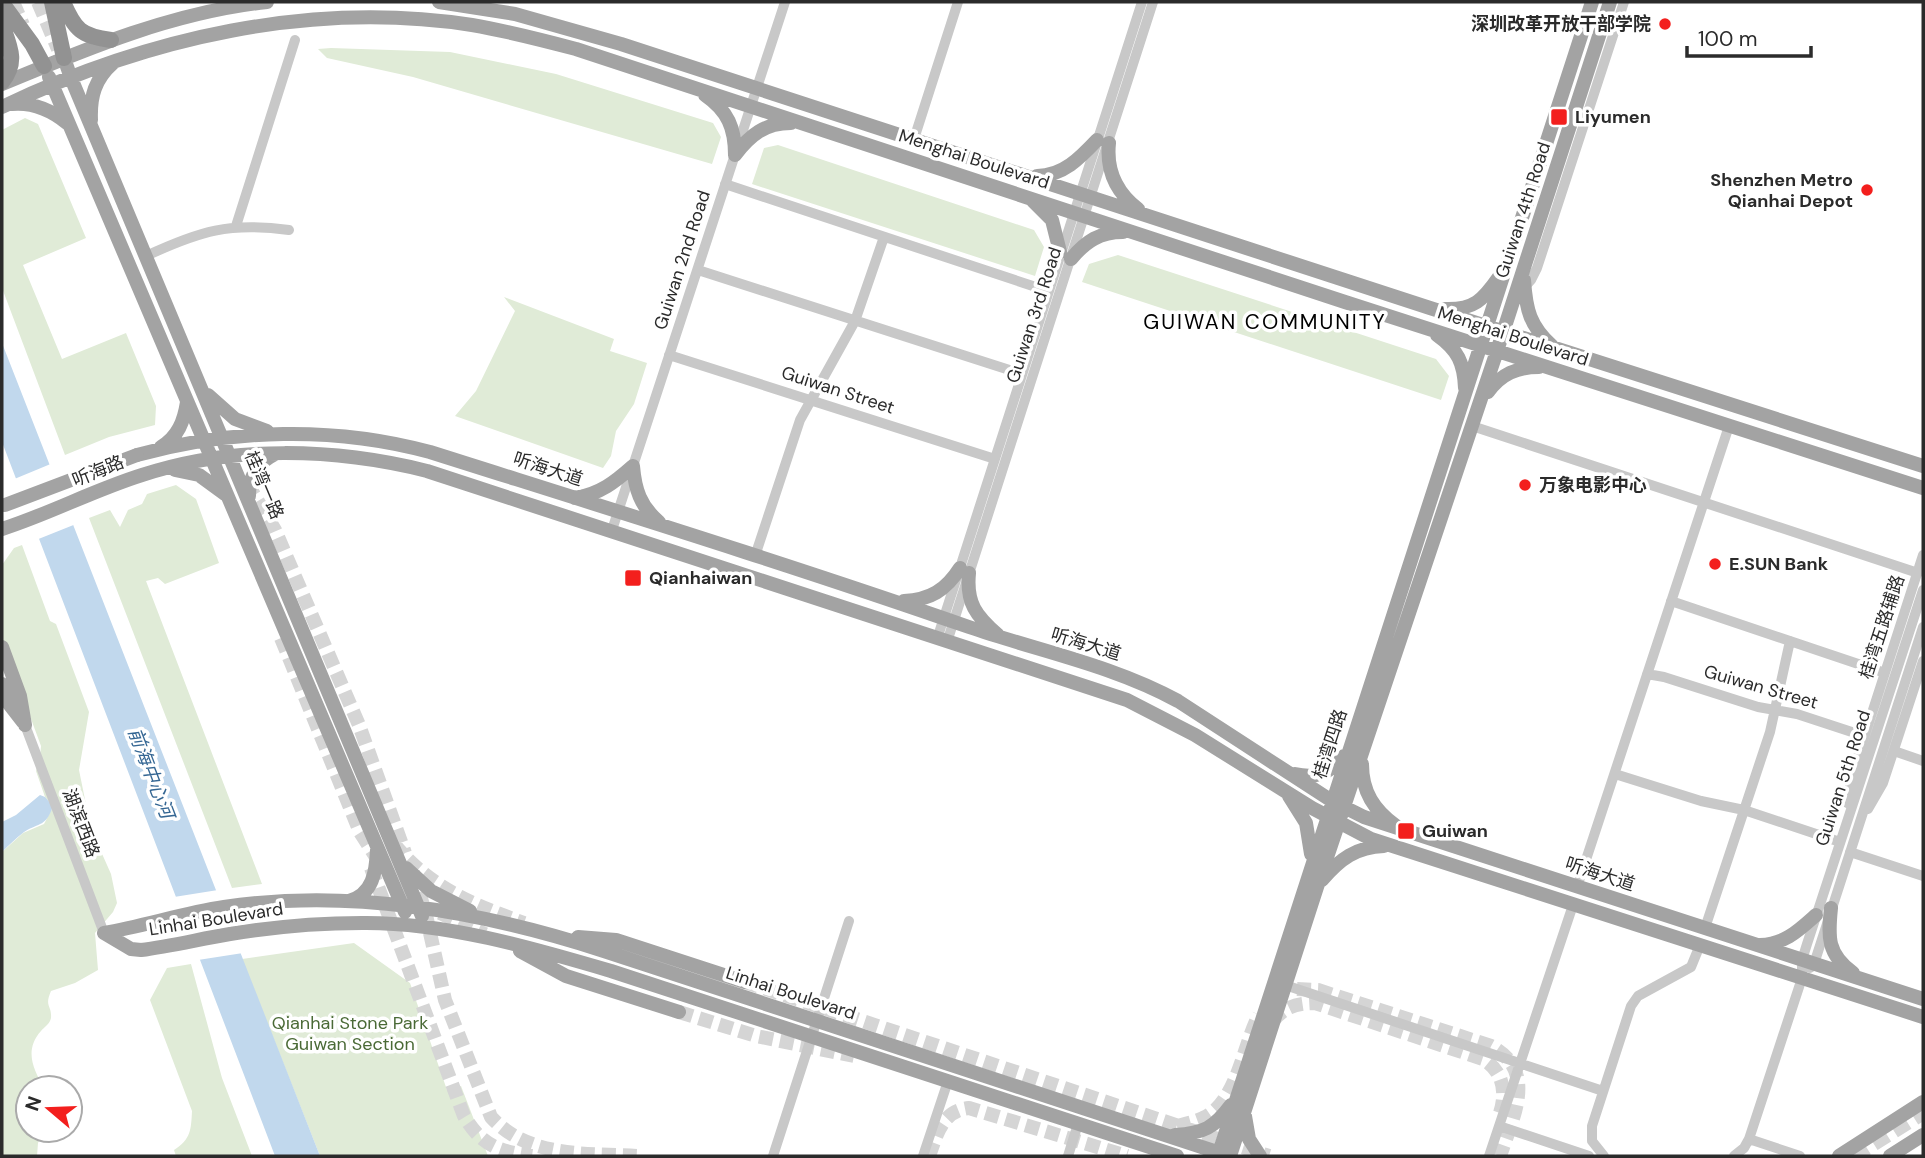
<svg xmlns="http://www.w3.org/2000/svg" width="1925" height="1158" font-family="'DM Sans','Noto Sans SC',sans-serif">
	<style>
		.green { fill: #e0ebd7 }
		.water { fill: #c1d8ed }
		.pier { fill: #fff }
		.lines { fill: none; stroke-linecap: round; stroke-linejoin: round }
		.major-tunnel { stroke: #d5d5d5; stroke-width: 14; stroke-dasharray: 14 7; stroke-linecap: butt }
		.highway-tunnel { stroke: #d5d5d5; stroke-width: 16; stroke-dasharray: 16 8; stroke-linecap: butt }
		.minor { stroke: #c8c8c8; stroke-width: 10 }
		.major { stroke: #a3a3a3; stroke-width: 14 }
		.highway { stroke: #929292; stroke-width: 16 }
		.major-bridge { stroke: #a3a3a3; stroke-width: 14 }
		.poi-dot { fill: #f31f1d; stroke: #fff; stroke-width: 2.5 }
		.labels { text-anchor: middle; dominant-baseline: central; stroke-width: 7; stroke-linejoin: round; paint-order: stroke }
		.poi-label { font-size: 18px; font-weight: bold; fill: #2b2b2b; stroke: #fff; text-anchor: start }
		.street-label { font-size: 18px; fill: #2b2b2b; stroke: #fff }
		.park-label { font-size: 18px; fill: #4a6a36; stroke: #fff }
		.water-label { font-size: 19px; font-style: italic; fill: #346693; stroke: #fff }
		.quarter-label { font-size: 21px; letter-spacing: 2px; fill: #000; stroke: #fff }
	</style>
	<rect width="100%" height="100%" fill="#fff"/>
	<path class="green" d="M331,48L450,52L556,74L713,123L721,137L712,164L413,77L327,58L318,49Z
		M25,118L38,124L86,238L23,265L62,359L126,333L156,406L155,425L109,437L65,455L2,288V130Z
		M778,145L1034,230L1044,247L1035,276L752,184L764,148Z
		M1118,255L1436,359L1449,376L1441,400L1082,282L1089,264Z
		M504,297L614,339L610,351L647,363L634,404L616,431L611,456L603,468L455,416L476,391L515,311Z
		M176,485L196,499L219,563L165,584L158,578L146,581L262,884L232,888L89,518L110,510L120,527L128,510L142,504L147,494Z
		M22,545L50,621L56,624L89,712L79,770L91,829L111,874L117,903L113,912L95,933L98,970L75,983L51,991C44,1007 52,1005 51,1018C50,1024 44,1027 41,1031C24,1050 33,1069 44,1088H28V1130H43L38,1143L37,1156H2V852L23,833L44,824L53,807L45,797L36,771L40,757L41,746L2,640V565L14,548Z
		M354,943L410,983L447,1090L461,1086L488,1156H320L242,959Z
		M191,964L222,1078L252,1156H176L174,1150C191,1139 191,1130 192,1111L150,1000L167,968Z"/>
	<path class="water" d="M2,343L320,1156H275L2,442Z
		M40,795L45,797L53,806C46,827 40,822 24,832C16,838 9,845 2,852V822L16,815Z"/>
	<path class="pier" d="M53,463L76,524L36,540L12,480Z
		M218,890L243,953L198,960L174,897Z"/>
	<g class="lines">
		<path class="major-tunnel" d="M13,2L23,25
			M38,2L58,49
			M247,483L275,530L359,725L405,853
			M281,638L360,832L381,865
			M394,844C430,888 472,904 524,923
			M371,868L464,1116C482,1146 498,1151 532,1156
			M413,872L426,915L445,1000L491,1117C528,1158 586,1153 637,1156
			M440,913L485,934
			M745,982L1269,1156
			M1297,989L1318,990L1491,1046C1538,1071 1513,1117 1500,1156
			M679,1012L756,1036L854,1056
			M1273,1021C1284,1007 1297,1003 1315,1003L1483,1059C1503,1071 1507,1092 1500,1113
			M1177,1126C1185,1124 1195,1122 1203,1118C1237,1103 1243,1045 1259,1015
			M929,1156C937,1134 942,1111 969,1108L1127,1156"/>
		<path class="highway-tunnel" d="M1853,1156L1923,1112"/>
		<path class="minor" d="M914,139L958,2
			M725,184L1048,291
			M236,226L295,40
			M146,256C200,231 229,222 289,230
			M698,270L1022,374
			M1523,289L1531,280L1537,268L1624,2
			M669,355L995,459
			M1472,426L1918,573
			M612,530L785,2
			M755,556L800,420L855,321L884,237
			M1671,601L1885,673
			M938,636L1142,2
			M948,639L1153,2
			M1647,674L1664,677L1758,707L1797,714L1864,736
			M25,725L104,933
			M1894,751L1923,761
			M1615,774L1701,801L1744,810L1840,842
			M1847,803L1852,775L1923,555
			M1868,809L1883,783L1923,661
			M1850,852L1923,876
			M1577,887L1729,426
			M1705,928L1770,732L1790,641
			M1810,968L1814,964L1923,627
			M1285,985L1603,1091
			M1499,1126L1589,1156
			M1749,1139L1800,1156
			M773,1156L849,921
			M923,1156L948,1081
			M1068,1156L1078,1124
			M1489,1156L1573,905
			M1604,1156L1592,1141V1126L1631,1006L1638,996L1691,967L1700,945
			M1734,1156L1744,1148L1749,1139L1802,978V960L1807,944L1923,590"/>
		<path class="major" d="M439,2L515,14L621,44L1430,308L1923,466
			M64,58L71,78L422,916
			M49,77L405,912
			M2,84C88,48 174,12 267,2
			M705,95C728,111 735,128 735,155
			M12,104C34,102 51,110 67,123
			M2,107C147,38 311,0 472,25C507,31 542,40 576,49L1345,302L1923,488
			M91,120C90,96 95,79 113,63
			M1109,143C1106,171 1116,192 1138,209
			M735,155C750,135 765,123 791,123
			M1037,176C1063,176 1080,158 1097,140
			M1033,201L1052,220L1060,252
			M1071,259C1086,241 1100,232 1123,232
			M1524,280C1526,310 1530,326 1552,346
			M1445,309C1474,310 1483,300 1499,277
			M1437,335C1458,350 1464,363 1465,388
			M1488,392C1501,374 1517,367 1539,367
			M208,395L235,419L267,431
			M161,447C178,437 184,421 187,402
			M137,455C233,429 334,426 430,452C610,509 791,565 969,627C1039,651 1112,665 1178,701L1332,801L1364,817L1923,999
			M633,466C635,489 640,506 659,522
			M175,470L199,475L225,494
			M249,496C249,476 257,463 275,454
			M575,498C600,494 615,482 633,466
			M2,529C49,514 94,490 142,475C233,445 335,448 427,471L1127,700L1195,735L1312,808L1371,839L1923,1017
			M969,573C966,603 976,616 998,635
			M904,601C930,600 946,590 960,568
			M2,647L20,696L25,725
			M2,684L9,704L23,722
			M1362,764C1362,792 1374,810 1396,826
			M1295,774C1317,779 1330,773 1344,756
			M1289,796L1306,823L1311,854
			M406,868L431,891L470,911
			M1322,880C1340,859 1356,847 1384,846
			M349,901C373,894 376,872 377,850
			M1831,908C1828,937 1827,954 1853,973
			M104,933C144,926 184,913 224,907C350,888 484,912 604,951L1226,1155
			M104,933L131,949L141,950C171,946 200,939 230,934C273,927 318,923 362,923C444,922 533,948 611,971L1177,1156
			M578,937L616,940L745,982
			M1760,945C1785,944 1798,931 1816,915
			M520,951L566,976L679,1012
			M1245,1116L1249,1139L1260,1156
			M1175,1135C1204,1133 1214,1128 1231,1105
			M1218,1156C1340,771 1468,387 1592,2
			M1230,1156L1317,887L1497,351L1610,2
			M1839,1156L1923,1102
			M1890,1156L1923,1135"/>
		<path class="highway" d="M52,2L64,58
			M63,2C75,30 81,36 111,40
			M2,3L32,44L44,66
			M2,25C10,47 18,62 2,82"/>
		<path class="major-bridge" d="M5,505L137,455"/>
	</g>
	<g class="poi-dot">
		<circle cx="1665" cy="24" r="7"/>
		<rect x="1550" y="108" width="18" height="18" rx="3.5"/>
		<circle cx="1867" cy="190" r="7"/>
		<circle cx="1525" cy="485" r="7"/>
		<circle cx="1715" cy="564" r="7"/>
		<rect x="624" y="569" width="18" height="18" rx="3.5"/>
		<rect x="1397" y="822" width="18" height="18" rx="3.5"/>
	</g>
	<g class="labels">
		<g class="poi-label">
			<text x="1651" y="24" text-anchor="end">深圳改革开放干部学院</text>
			<text x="1575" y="117">Liyumen</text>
			<text x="1853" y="180" text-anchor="end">Shenzhen Metro<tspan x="1853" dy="21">Qianhai Depot</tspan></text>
			<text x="1539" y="485">万象电影中心</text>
			<text x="1729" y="564">E.SUN Bank</text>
			<text x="649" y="578">Qianhaiwan</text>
			<text x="1422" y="831">Guiwan</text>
		</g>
		<g class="street-label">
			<text transform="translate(974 159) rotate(18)">Menghai Boulevard</text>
			<text transform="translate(1523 210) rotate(-72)">Guiwan 4th Road</text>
			<text transform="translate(682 260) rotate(-72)">Guiwan 2nd Road</text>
			<text transform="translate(1034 315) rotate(-72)">Guiwan 3rd Road</text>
			<text transform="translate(1513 336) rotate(18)">Menghai Boulevard</text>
			<text transform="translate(838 390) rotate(18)">Guiwan Street</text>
			<text transform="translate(548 469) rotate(18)">听海大道</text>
			<text transform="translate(98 471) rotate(-22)">听海路</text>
			<text transform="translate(264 485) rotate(67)">桂湾一路</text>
			<text transform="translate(1882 627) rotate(-72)">桂湾五路辅路</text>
			<text transform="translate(1086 644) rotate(17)">听海大道</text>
			<text transform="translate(1761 687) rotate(16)">Guiwan Street</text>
			<text transform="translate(1330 744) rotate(-72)">桂湾四路</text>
			<text transform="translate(1843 778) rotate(-72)">Guiwan 5th Road</text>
			<text transform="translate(81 823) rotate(69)">湖滨西路</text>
			<text transform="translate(1600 874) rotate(18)">听海大道</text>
			<text transform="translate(216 919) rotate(-9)">Linhai Boulevard</text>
			<text transform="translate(791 993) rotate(18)">Linhai Boulevard</text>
		</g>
		<g class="park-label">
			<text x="350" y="1023">Qianhai Stone Park<tspan x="350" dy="21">Guiwan Section</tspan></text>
		</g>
		<g class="water-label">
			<text transform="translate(151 773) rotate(69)">前海中心河</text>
		</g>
		<g class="quarter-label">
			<text x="1265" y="322">GUIWAN COMMUNITY</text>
		</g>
	</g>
	<rect width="1925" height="1158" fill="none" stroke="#2b2b2b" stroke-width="7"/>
	<g transform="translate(49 1109) rotate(289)"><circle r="33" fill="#ffffff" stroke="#aaaaaa" stroke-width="2"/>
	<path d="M0-5L12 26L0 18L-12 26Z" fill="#f31f1d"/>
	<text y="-10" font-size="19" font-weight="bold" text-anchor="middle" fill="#2b2b2b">N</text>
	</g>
	<path d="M1687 46v10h124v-10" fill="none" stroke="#2b2b2b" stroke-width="3.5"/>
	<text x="1698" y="46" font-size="21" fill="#2b2b2b" stroke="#ffffff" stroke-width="5" paint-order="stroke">100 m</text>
</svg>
